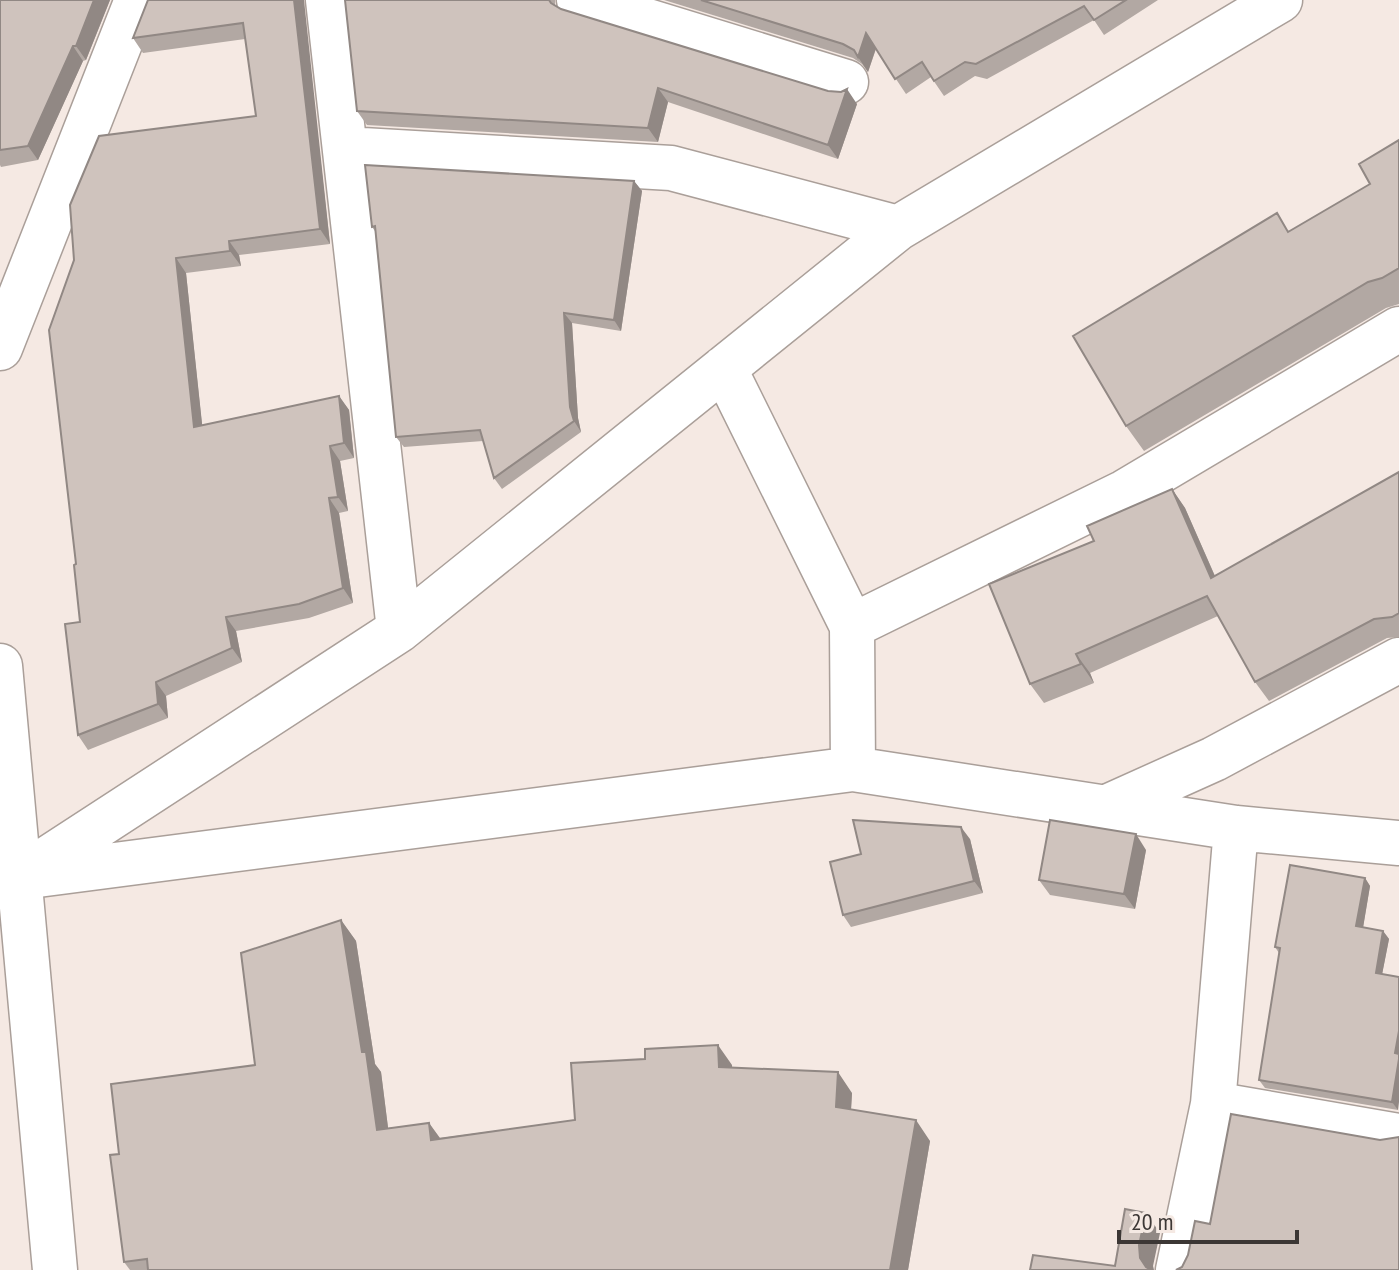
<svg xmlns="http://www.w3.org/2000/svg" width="1399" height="1270" font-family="'PT Sans Narrow',sans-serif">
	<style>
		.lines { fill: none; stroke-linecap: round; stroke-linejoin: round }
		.minor-casing { stroke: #aa9f99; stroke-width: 47 }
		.minor { stroke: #fff; stroke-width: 44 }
		.wall { fill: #b2a8a3 }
		.shaded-wall { fill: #918884 }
		.building { fill: #cfc3bd; stroke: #918884; stroke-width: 2 }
	</style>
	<rect width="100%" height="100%" fill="#f5e9e3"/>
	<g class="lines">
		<defs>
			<path id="minor" d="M328,0L399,630
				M579,0L846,82
				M345,149L671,168L898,228
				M0,348L137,0
				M724,368L852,626L853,769
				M852,626L1125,492L1399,329
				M0,666L55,1270
				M1105,808L1214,759L1399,660
				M30,876L853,769L1236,828L1399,843
				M18,878L399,630L898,228L1280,0
				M1213,1104L1399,1136
				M1178,1270L1213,1104L1236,828"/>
		</defs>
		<use href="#minor" class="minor-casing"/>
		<use href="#minor" class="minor"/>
	</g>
	<path class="wall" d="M0,0H110L86,60L83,61L38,160L1,167L0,165Z
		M345,0H555V5L561,9L857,104L838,159L668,102L658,142L367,125L357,111Z
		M664,0H1158L1104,35L1094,20L987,79L975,76L944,96L931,77L906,94L876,49L868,72L862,64L853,58Z
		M303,3L330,244L239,255L241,266L186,273L202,425L339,396L349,410L354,458L340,461L348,511L339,513L353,603L309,618L236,631L242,662L166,696L168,718L88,750L78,735L80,622L76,564L49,330L256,116L245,39L143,53L133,38Z
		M1399,140V304L1386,308L1144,451L1126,426L1290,232L1370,184Z
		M634,181L642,191L621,331L572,323L578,418L581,432L502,489L494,478L483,441L404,447L396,437L375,231L372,227Z
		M1399,472V637L1387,638L1269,701L1255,682L1218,616L1090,673L1094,683L1044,703L1030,684L1094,541L1172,489L1185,508L1215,576Z
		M970,839L983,893L851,927L843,915Z
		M1146,850L1135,909L1050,895L1039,880Z
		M1365,878L1370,886L1363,927L1383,931L1389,939L1382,974L1398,1110L1265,1088L1259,1080L1279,953L1275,947Z
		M341,920L356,941L375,1064L381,1072L388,1128L429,1123L440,1138L575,1120L732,1065V1067L852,1093L851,1109L930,1141L908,1270H130L124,1262L119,1154L255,1065Z"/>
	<path class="shaded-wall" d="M94,0H110L86,60L76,46Z
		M294,0H304L330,244L320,229Z
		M866,33L876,48L868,72L858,57Z
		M73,46L83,61L38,160L28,146Z
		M658,88L668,102L658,142L648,128Z
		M847,89L857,104L838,159L828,145Z
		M634,181L642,191L621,331L614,320Z
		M229,241L239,255L241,266L230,251Z
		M176,258L186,273L204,442L194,427Z
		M564,313L572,323L578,418L581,432L574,421L570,407Z
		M339,396L349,410L354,458L344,443Z
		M330,446L340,461L348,511L338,497Z
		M1172,489L1185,508L1224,597L1211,578Z
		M329,498L339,513L353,603L343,588Z
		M226,617L236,631L242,662L232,648Z
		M1076,654L1090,673L1094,683L1081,664Z
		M156,682L166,696L168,718L158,704Z
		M961,827L970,839L983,893L974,881Z
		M1136,834L1146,850L1135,909L1124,894Z
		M1365,878L1370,886L1362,934L1356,926Z
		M341,920L356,941L375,1064L381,1072L391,1151L377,1130L362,1052Z
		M1383,931L1389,939L1381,980L1376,973Z
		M1399,1031V1058L1395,1053Z
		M718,1045L732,1065L733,1087L719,1067Z
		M1399,1059V1102L1398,1110L1392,1102Z
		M838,1072L852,1093L850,1127L836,1107Z
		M916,1120L930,1141L908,1270H890Z
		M429,1123L444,1144L431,1140Z
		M1146,1213L1160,1233L1153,1266L1154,1270H1148L1140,1258L1139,1245Z"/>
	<path class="building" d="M0,0H94L76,46H73L28,146L0,150Z
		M148,0H294L320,229L229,241L230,251L176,258L194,427L339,396L344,443L330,446L338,497L329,498L343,588L299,604L226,617L232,648L156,682L158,704L78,735L65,624L80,622L74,565L76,564L49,330L74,260L70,205L99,136L256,116L243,23L133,38Z
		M345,0H549L551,3L561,9L828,91L841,92L847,89L828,145L658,88L648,128L357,111Z
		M701,0H1126L1094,20L1084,6L976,64L965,62L934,81L922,62L895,79L866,33L858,57L854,50L843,44Z
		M1399,140V268L1382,278L1368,282L1126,426L1073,336L1277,213L1288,232L1370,184L1359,164Z
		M365,165L634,181L614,320L564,313L570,407L574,421L494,478L480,430L396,437L375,226L372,227Z
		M1399,472V613L1392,617L1374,619L1255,682L1207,596L1076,654L1081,664L1030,684L989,584L1094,541L1087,526L1172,489L1211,578Z
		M853,820L961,827L974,881L843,915L830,862L861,854Z
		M1050,820L1136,834L1124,894L1039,880Z
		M1290,865L1365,878L1356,926L1383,931L1376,973L1399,977V1031L1395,1053L1399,1054V1059L1392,1102L1259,1080L1280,948L1275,947Z
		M341,920L362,1052H366L377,1130L429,1123L431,1140L575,1120L571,1063L645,1059V1049L718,1045L719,1067L838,1072L836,1107L916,1120L890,1270H148L147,1259L124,1262L110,1155L119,1154L111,1084L255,1065L241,953Z
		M1231,1114L1380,1140L1399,1137V1270H1176L1182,1267L1188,1255L1195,1221L1210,1224Z
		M1125,1209L1146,1213L1139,1245L1140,1258L1146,1267L1151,1270H1030L1033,1255L1115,1266Z"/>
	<path d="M1119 1230v12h178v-12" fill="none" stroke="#3c3735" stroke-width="4"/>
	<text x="1131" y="1230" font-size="24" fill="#3c3735" stroke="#f5e9e3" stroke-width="6" paint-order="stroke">20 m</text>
</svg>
